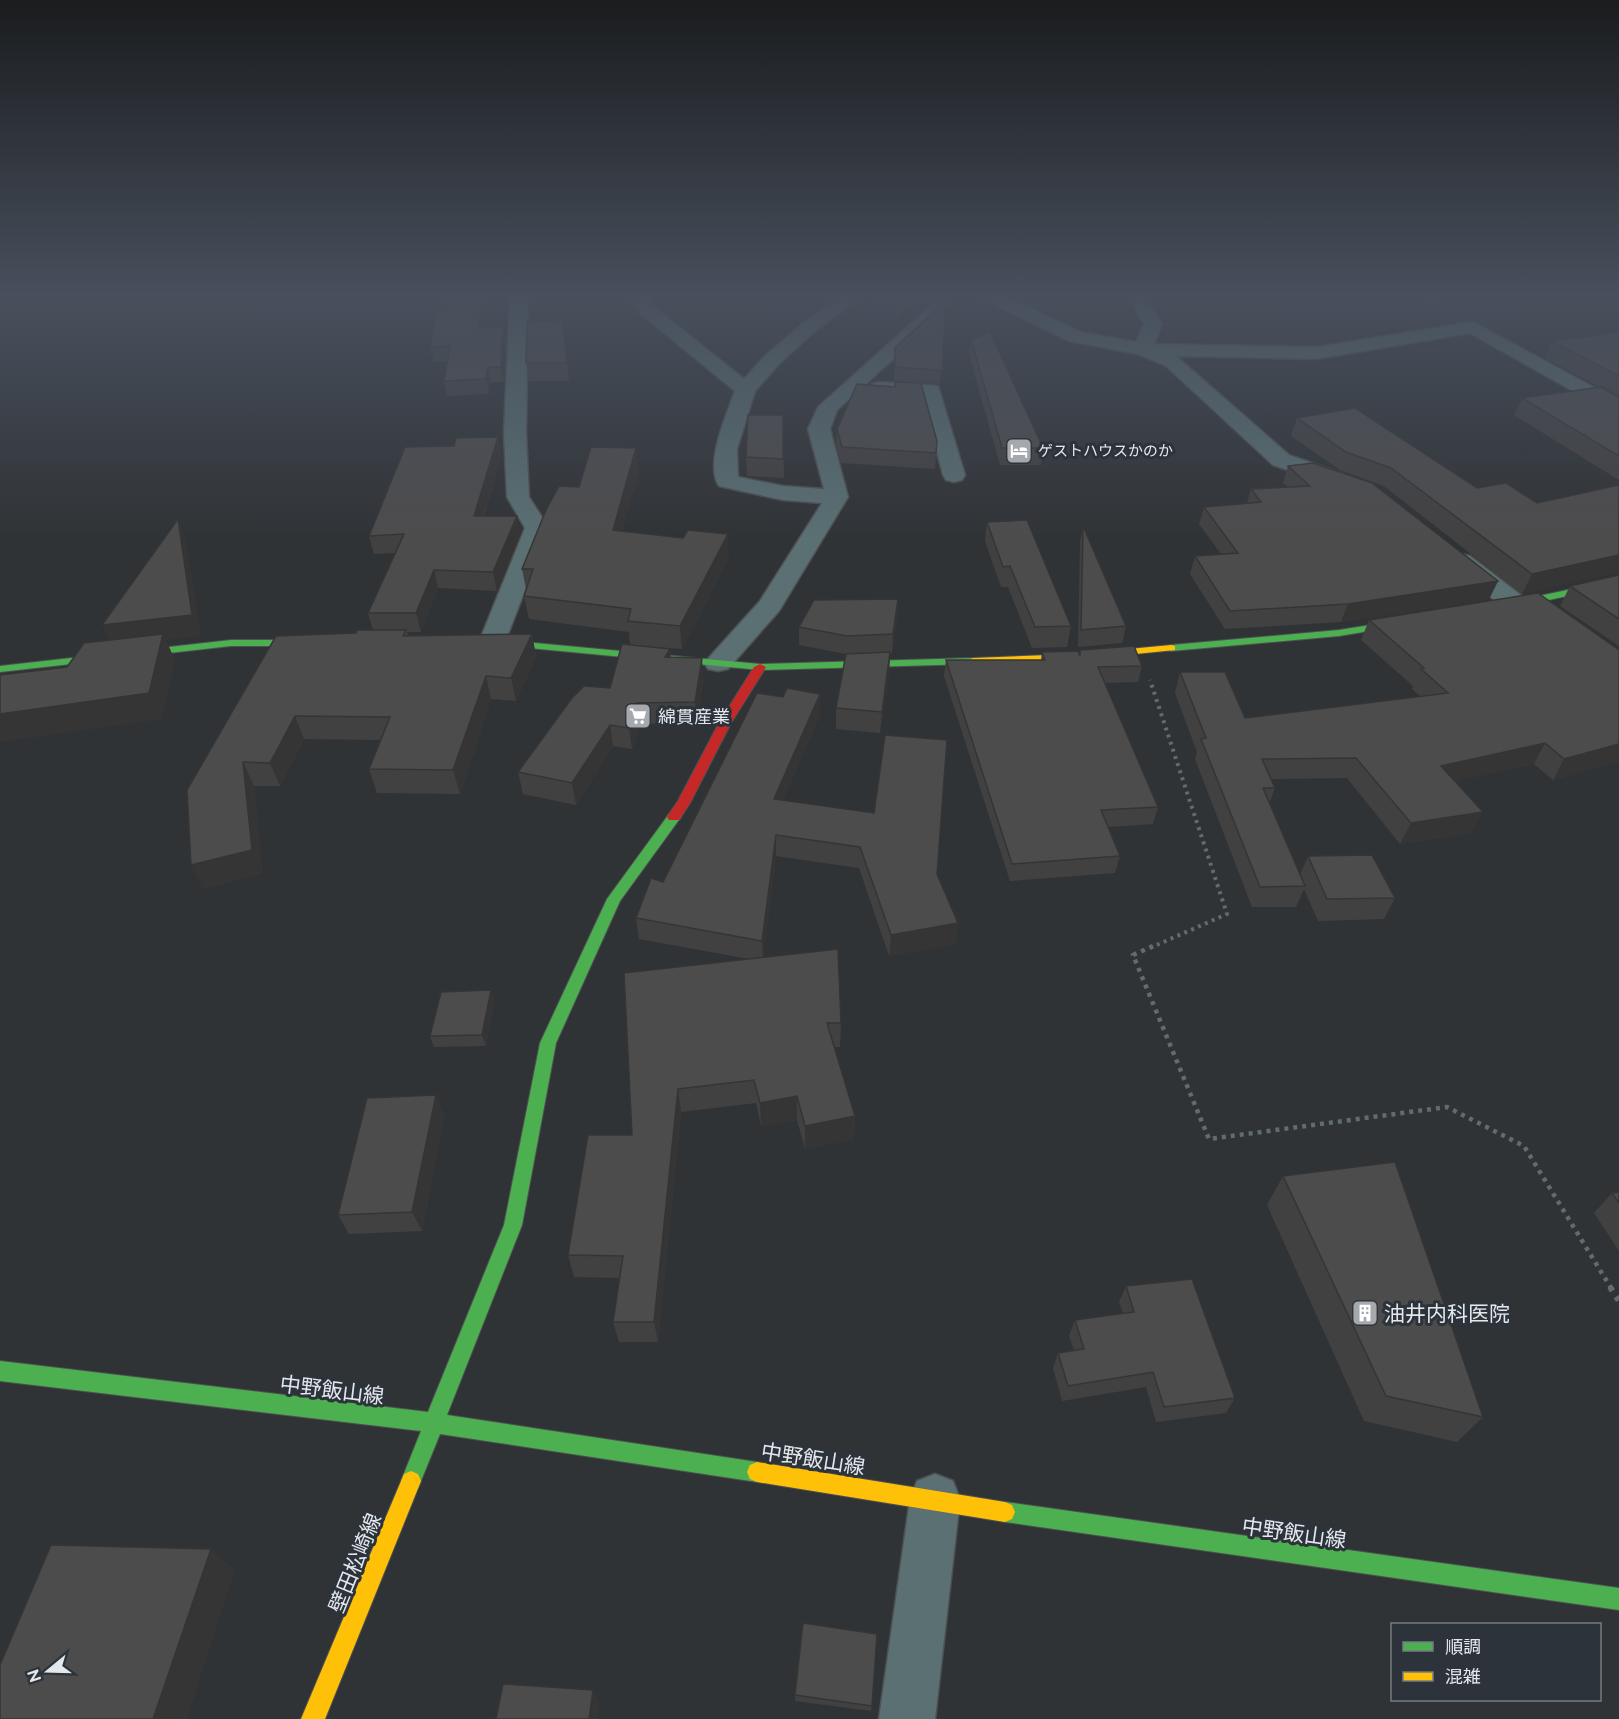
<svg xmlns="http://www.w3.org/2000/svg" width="1619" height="1719" font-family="Raleway,'Noto Sans JP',sans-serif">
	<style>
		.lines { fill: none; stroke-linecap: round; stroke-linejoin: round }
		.street-casing { stroke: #4e5052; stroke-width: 3 }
		.fast-casing { stroke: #4e5052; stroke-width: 2 }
		.slow-casing { stroke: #4e5052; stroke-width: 2 }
		.jam-casing { stroke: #4e5052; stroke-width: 2 }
		.path-far3 { stroke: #606c6e; stroke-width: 2; stroke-dasharray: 1.5 3; stroke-linecap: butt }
		.path-far2 { stroke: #606c6e; stroke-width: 4; stroke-dasharray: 3 4.5; stroke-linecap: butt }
		.path-far1 { stroke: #606c6e; stroke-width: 4.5; stroke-dasharray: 4 5; stroke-linecap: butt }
		.path { stroke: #606c6e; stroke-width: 6; stroke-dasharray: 4.5 7; stroke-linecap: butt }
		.street { fill: #5a7073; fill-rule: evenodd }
		.fast { fill: #4caf50; fill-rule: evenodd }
		.slow { fill: #ffc107; fill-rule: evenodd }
		.jam { fill: #c62828; fill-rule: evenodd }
		.wall { fill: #424142 }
		.shaded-wall { fill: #363536 }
		.building { fill: #4d4c4d; stroke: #363536; stroke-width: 1.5 }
		.labels { text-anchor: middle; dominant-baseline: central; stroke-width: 6; stroke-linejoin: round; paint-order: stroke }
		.far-poi-label { font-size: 15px; fill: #e4e8ed; stroke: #2c333a; text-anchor: start }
		.poi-label { font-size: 18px; fill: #e4e8ed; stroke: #2c333a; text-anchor: start }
		.near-poi-label { font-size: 21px; fill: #e4e8ed; stroke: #2c333a; text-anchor: start }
		.near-street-label { font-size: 21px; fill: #e4e8ed; stroke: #2c333a }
	</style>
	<rect width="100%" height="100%" fill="#303336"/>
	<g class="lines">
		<defs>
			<path id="street" d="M510,297H528L526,433L529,497L549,528L505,642L502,648L492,650L482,648L479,642L525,528L507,497L504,433Z
				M631,297H649L653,306L744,379L765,356L801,325L839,297H859L813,333L779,364L755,391L737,449L738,477L783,486L824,489L808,429L818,407L927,309L933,297H951L941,316L837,410L830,429L848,497L779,611L728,669L718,671L708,669L704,663L760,601L822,503L783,500L719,486C704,464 727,414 735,391L640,313Z
				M984,297H1007L1081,332L1136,342L1144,324L1128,297H1145L1162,324L1154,344L1316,347L1473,322L1619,401V415L1612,413L1470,333L1316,359L1176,356L1289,455L1346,475L1349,480L1346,485L1338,487L1273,465L1166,366L1138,354L1069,341L986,301Z
				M879,382L938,386L965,475L962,480L954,482L946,480L943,475L922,396L872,392L869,388L872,384Z
				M1461,554L1470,556L1526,599L1530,605L1526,611L1517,613L1508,611L1452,566L1449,561L1452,556Z
				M935,1474L953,1481L960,1499L935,1719H879L910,1499L917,1481Z"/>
			<path id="fast" d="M1619,579V585L1501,610L1496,607L1501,604Z
				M1408,619L1412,620V624L1339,636L1171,651L1165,648L1171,645L1339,630Z
				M491,639L760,664L973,658L979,661L973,664L760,670L487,644L485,642Z
				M231,640H316L322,643L316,646H231L0,672V666Z
				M674,813L681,817L620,901L556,1043L522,1225L447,1415L757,1462L764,1465L767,1472L764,1479L757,1482L440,1434L418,1488L411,1491L404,1488L401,1481L421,1431L0,1381V1361L428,1412L504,1225L540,1043L607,899L669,814Z
				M1005,1502L1619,1588V1610L1005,1522L998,1519L995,1512L998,1505Z"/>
			<path id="slow" d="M1171,645L1175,646V650L1076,660L973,664L967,661L973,658L1076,654Z
				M757,1462L1005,1502L1012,1505L1015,1512L1012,1519L1005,1522L757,1482L750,1479L747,1472L750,1465Z
				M411,1471L418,1474L421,1481L325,1719H301L404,1474Z"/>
			<path id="jam" d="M760,664L766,667L731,723L690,803L679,820H669L667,817L678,801L719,723L754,667Z"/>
		</defs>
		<use href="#street" class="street-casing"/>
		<use href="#fast" class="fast-casing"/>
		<use href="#slow" class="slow-casing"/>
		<use href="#jam" class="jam-casing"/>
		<path class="path-far3" d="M1428,297L1438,304"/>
		<path class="path-far2" d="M1150,948L1227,914L1150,680"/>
		<path class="path-far1" d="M1153,946L1133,955L1209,1139L1447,1107L1524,1146L1611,1288"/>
		<path class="path" d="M1610,1287L1619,1301"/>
		<use href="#street" class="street"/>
		<use href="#fast" class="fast"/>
		<use href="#slow" class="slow"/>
		<use href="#jam" class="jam"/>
	</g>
	<path class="wall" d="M446,297H485L483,328L503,327L506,341L504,382H490L489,394L447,396L444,381L447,361L434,362L430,347Z
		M865,297H930L925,308L894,336V300L865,298Z
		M946,300L940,386L938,384L921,383L937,441L935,469L841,463L836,445L837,429L895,387L916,382L894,381L895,348Z
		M1619,332V480L1514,415L1522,398L1599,387L1545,358L1552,341Z
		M565,337L569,381H529L526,363Z
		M971,339L1043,448L1041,465H1000L969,354Z
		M783,415L784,478L747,476L746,457Z
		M1297,418L1477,488L1537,503L1619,485L1522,594L1384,486L1340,470L1291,436Z
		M498,437L501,455L484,516L520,534L497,591L438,588L421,632H407L408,636L532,634L536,657L516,701L491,699L460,794L377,793L369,769L381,740L304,739L280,786H254L262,873L203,889L187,790L356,633L373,630L368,613L395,553L374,554L369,536L454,446Z
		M1288,466L1498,581L1489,599L1341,622L1225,629L1190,574L1195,556L1221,554L1199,524L1204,507L1247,503L1251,489L1288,487L1283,483Z
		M639,469L622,531L729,557L682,649L630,645L629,632L529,619L524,596L526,589L522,569L579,487Z
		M987,522L1071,626L1067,647L1032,648L1008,587H1001L985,541Z
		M1083,526L1126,626L1122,643L1078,647L1080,542Z
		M1619,575V646L1560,606L1570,586Z
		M898,599L897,616L892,653H890L889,673L880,733L836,729V708L846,654L799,645V627Z
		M1369,620L1619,650V761L1553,780L1534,764L1455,781L1471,833L1400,844L1347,778L1271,779L1275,788L1269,804L1300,875L1308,856L1395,898L1384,919L1318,921L1304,889L1296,907H1252L1195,759L1197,752L1175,693L1180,672L1245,718L1420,696L1412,689L1413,686L1361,640Z
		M1080,650L1142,666L1138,682L1105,683L1158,807L1153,824L1108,827L1120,856L1115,873L1010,881L944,676L946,660H1041L1042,652L1080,655Z
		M671,657L703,679L697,723L640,724L632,749L613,746L576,805L523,794L518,772L610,688Z
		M820,715L783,800L937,874L956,944L889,956L859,868L776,856L763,957L841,1023L840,1047H834L855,1116L854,1139L805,1149L797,1120L761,1126L756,1103L681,1112L658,1342H619L613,1322L620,1278L574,1277L568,1255L632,1135L749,959L639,939L636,918L663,882Z
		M491,990L494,1001L486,1046L434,1047L430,1036Z
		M436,1095L444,1116L422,1231L349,1234L338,1215Z
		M1283,1176L1483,1417L1457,1442L1364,1421L1267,1205Z
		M1619,1192V1251L1594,1213L1612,1193Z
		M1126,1286L1235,1398L1226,1413L1156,1422L1146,1387L1062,1401L1053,1368L1058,1353L1074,1350L1069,1336L1075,1320L1123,1313L1119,1302Z
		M795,1695L872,1706L871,1711L795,1701Z"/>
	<path class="shaded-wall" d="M482,297H485L481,343L479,328Z
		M922,297H930L925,308L894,336L895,321Z
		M503,327L506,341L504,382L501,367Z
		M488,367L490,382L489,394L486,379Z
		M498,437L501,455L478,534L474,516Z
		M636,448L639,469L616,552L613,530Z
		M517,516L520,534L497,591L493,572Z
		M178,519L186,539L201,636L166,640L175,660L162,719L0,742V714L113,646L102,625Z
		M728,534L729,557L682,649L680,626Z
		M1619,555V573L1522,594L1532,574Z
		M434,570L438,588L421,632L416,613Z
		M1498,581L1489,599L1341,622L1348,604Z
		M898,599L897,616L892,653L893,634Z
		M532,634L536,657L516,701L511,678Z
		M670,649L672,670L665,657Z
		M890,652L889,673L880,733L882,712Z
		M702,658L703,679L697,723L695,702Z
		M486,676L491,699L460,794L453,770Z
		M820,694V715L775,819L774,799Z
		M637,703L640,724L632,749L629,728Z
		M295,716L304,739L280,786L270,763Z
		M610,725L613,746L576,805L572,783Z
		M1545,743L1534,764L1431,787L1441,766Z
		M1619,744V761L1553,780L1564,759Z
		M243,762L254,786L262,873L203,889L191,865Z
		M1483,812L1471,833L1400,844L1411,823Z
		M776,835V856L763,962L762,941Z
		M958,923L956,944L889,956L891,935Z
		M491,990L494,1001L486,1046L482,1035Z
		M678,1089L681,1112L658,1342L654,1322Z
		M436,1095L444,1116L422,1231L412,1212Z
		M797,1096V1120L761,1126L760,1103Z
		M855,1116L854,1139L805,1149V1126Z
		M211,1549L235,1570L187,1719H153Z
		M593,1690L600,1701L597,1719H589Z"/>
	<path class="building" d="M446,297H482L479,328L503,327L501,367H488L486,379L444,381L450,346L430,347L437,309H442Z
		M895,297H922L895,321Z
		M946,300L942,372L939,370L895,367V348Z
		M563,320L567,363H526L527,322Z
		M990,332L1043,448H1002L971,339Z
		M1619,332V376L1552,341Z
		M895,382L921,383L937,441L936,453L842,447L837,429L857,384L895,387Z
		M1601,387L1619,397V456L1522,398Z
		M1355,408L1477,488L1506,483L1537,503L1619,485V555L1532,574L1391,468L1346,452L1297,418Z
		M748,415H783V459L746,457Z
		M498,437L474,516H517L493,572L434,570L416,613H368L404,534L369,536L405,447L454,446L456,438Z
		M591,447L636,448L613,530L683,538L688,530L728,534L680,626L628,621L631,609L524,596L533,569H522L546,510L559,486L579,487Z
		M1313,463L1372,483L1498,581L1348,604L1230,611L1195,556L1238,553L1204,507L1261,502L1251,489L1310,486L1288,466Z
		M178,519L192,615L102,625Z
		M1027,520L1071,626L1035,627L1010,566L1003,567L987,522Z
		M1083,526L1126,626L1081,630Z
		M1619,575V619L1570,586Z
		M1538,593L1619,650V744L1564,759L1545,743L1441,766L1483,812L1411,823L1356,758L1262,759L1275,788H1263L1305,886L1260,887L1201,739L1206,738L1180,672H1225L1245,718L1448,693L1421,669L1424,668L1369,620Z
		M898,599L893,634L847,636L799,627L814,600Z
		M357,630H406L403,636L532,634L511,678L486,676L453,770L369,769L390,717L295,716L270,763L243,762L252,850L191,865L187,790L276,636L356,633Z
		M163,634L149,693L0,714V675L67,667L84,643Z
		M622,644L670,649L665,657L702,658L695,702L637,703L629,728L610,725L572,783L518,772L572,698L584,686L610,688Z
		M1134,646L1142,666L1098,667L1158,807L1101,810L1120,856L1012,864L946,660H1045L1042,652L1078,651L1080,656V650Z
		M890,652L882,712L836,708L846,654Z
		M787,688L820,694L774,799L874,813L885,735L947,740L937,874L958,923L891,935L860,847L776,835L762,941L636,918L651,878L663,882L757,693L783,697Z
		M1372,855L1395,898L1327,899L1308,856Z
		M838,949L841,1023H827L855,1116L805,1126L797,1096L760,1103L754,1080L678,1089L654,1322H613L623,1256L568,1255L588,1135H632L624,973Z
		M491,990L482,1035L430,1036L441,992Z
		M436,1095L412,1212L338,1215L367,1098Z
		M1395,1162L1483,1417L1386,1396L1283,1176Z
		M1619,1192V1203L1612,1193Z
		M1192,1279L1235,1398L1164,1407L1153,1372L1068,1386L1058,1353L1084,1349L1075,1320L1134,1312L1126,1286Z
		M51,1545L211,1549L153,1719H0V1665Z
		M803,1623L877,1634L872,1706L795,1695Z
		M503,1684L593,1690L589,1719H496Z"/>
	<linearGradient id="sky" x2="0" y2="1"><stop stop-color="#1a1c1e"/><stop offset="0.55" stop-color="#48505d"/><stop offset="1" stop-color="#48505d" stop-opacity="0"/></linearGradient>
	<rect width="1619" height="538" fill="url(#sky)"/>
	<defs>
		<symbol id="hotel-square" viewBox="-11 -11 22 22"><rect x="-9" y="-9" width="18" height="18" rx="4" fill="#a5a9ad" stroke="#2c333a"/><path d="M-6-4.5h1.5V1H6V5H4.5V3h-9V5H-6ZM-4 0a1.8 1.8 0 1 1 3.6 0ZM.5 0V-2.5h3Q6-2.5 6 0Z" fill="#fff"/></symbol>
		<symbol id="supermarket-square" viewBox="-11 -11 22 22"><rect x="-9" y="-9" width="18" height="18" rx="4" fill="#a5a9ad" stroke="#2c333a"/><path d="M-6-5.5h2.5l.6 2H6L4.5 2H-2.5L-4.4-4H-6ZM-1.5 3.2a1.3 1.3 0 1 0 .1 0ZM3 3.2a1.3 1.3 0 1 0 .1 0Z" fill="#fff"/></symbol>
		<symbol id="building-square" viewBox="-11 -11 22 22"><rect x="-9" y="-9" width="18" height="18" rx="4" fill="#a5a9ad" stroke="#2c333a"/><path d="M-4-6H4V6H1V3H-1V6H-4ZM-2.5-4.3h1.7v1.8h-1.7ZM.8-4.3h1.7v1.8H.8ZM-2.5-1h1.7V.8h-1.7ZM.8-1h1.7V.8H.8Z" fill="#fff"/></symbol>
	</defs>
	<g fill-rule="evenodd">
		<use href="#hotel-square" x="1004" y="436" width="30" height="30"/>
		<use href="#supermarket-square" x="623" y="701" width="30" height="30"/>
		<use href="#building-square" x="1350" y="1298" width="30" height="30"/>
	</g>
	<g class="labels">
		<g class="far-poi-label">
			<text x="1038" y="451">ゲストハウスかのか</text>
		</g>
		<g class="poi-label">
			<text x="658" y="716">綿貫産業</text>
		</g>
		<g class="near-poi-label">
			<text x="1384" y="1313">油井内科医院</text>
		</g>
		<g class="near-street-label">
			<text transform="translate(332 1390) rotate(7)">中野飯山線</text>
			<text transform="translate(813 1459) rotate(9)">中野飯山線</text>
			<text transform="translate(1294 1533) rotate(8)">中野飯山線</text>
			<text transform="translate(355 1563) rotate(-68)">壁田松崎線</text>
		</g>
	</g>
	<rect x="1391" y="1623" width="210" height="78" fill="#2c333a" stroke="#767b82" stroke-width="1.5"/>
	<rect x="1403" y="1642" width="30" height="9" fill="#4caf50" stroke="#767b82" stroke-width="1.5"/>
	<text x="1445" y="1653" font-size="18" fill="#e4e8ed">順調</text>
	<rect x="1403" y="1672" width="30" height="9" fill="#ffc107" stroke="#767b82" stroke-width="1.5"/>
	<text x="1445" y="1683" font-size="18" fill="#e4e8ed">混雑</text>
	<g transform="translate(48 1671) rotate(251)" stroke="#2c333a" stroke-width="4.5" paint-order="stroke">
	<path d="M0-4.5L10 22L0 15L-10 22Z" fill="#e4e8ed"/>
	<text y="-9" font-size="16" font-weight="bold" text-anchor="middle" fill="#e4e8ed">N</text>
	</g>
</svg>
